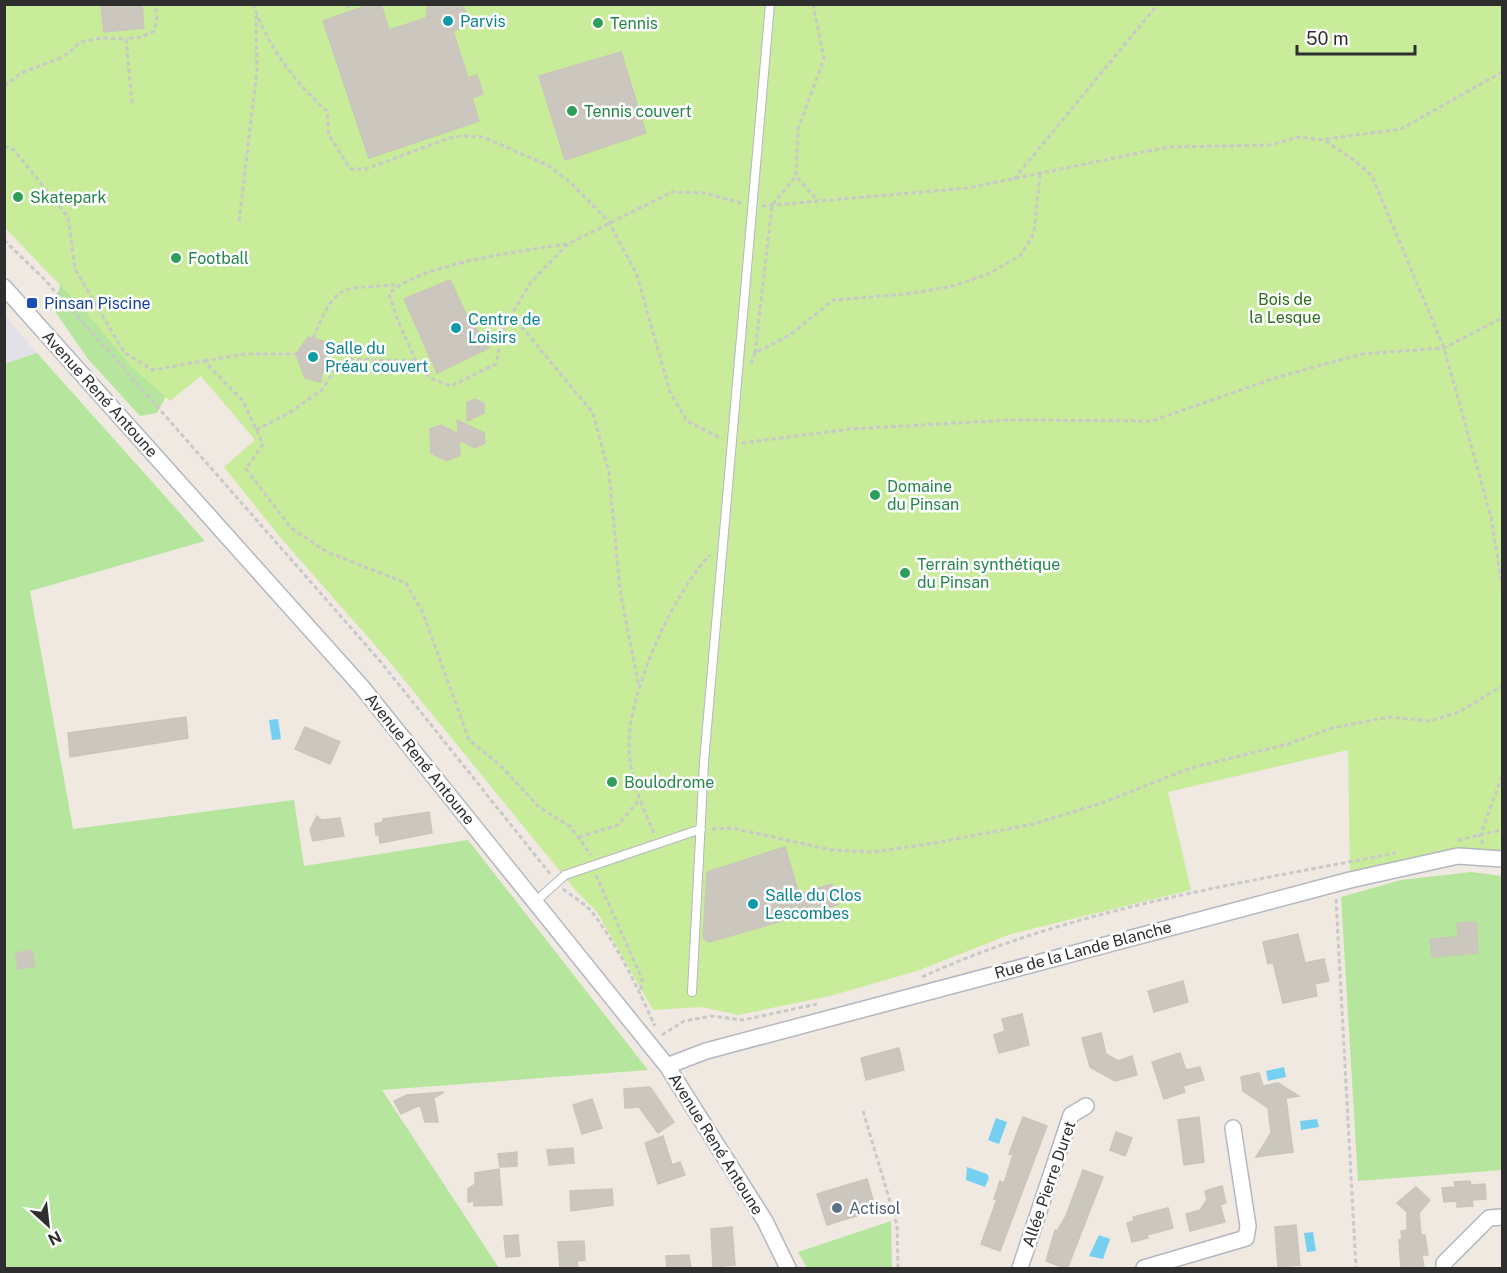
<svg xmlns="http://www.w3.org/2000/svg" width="1507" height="1273" font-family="'Public Sans',sans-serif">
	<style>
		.industrial { fill: #e3e1e8 }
		.green { fill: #b6e59e }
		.pitch { fill: #c9ec9a }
		.water { fill: #75cff0 }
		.building { fill: #cbc7bf; stroke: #cbc5ba; stroke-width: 1.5 }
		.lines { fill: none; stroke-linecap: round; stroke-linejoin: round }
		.service-casing { stroke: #b4b7c1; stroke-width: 10 }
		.minor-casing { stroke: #b4b7c1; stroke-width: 18 }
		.path { stroke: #c9c9c9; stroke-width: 3; stroke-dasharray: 4.5 3; stroke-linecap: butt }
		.service { stroke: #fff; stroke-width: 8 }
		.minor { stroke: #fff; stroke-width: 15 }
		.culture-dot { fill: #0f9aa8; stroke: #fff; stroke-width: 2 }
		.leisure-dot { fill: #2e9e5b; stroke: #fff; stroke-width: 2 }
		.transit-dot { fill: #1a4fb4; stroke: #fff; stroke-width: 2 }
		.service-dot { fill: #5c6f8a; stroke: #fff; stroke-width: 2 }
		.labels { text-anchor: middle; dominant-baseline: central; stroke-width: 5; stroke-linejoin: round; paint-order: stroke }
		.culture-label { font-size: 16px; fill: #0d838f; stroke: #fff; text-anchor: start }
		.leisure-label { font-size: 16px; fill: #27864d; stroke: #fff; text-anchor: start }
		.park-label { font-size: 16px; fill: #2c6e1b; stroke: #fff }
		.transit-label { font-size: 16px; fill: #164399; stroke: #fff; text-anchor: start }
		.street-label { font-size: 16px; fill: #2e2e2e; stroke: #fff }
		.service-label { font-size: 16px; fill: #4e5e75; stroke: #fff; text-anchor: start }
	</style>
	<rect width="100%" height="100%" fill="#efe9e1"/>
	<path class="industrial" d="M4,316H5L37,353L5,364Z"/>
	<path class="green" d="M84,269L201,372L166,396L157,413L140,416L88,359L54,310L60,285Z
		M37,353L205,541L30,591L73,829L294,800L304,866L468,840L648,1070L382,1090L499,1268H5L4,364Z
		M1471,872L1502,876V1170L1358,1181L1341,897L1401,880Z
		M891,1221L892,1268H807L798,1252Z"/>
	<path class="pitch" d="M4,5H1502V859L1458,856L1350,880L1348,750L1168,792L1191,890L1011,934L917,971L830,996L738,1015L702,1007L653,1010L597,912L576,891L388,660L280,537L224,467L255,440L201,376L170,401L131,366L85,311L5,228Z"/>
	<path class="water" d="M278,719L281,739L272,740L269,720Z
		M1284,1067L1286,1077L1268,1081L1266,1071Z
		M996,1118L1007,1122L999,1144L988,1140Z
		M1317,1119L1319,1127L1301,1130L1300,1121Z
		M967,1167L987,1174L989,1178L985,1187L966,1180Z
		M1313,1232L1316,1251L1307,1252L1304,1233Z
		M1099,1235L1110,1239L1103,1259L1089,1256Z"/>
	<path class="building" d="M101,4H142L144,28L104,32Z
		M371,4H381L389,30L426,18L428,4H463L469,25L453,31L468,78L477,75L483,94L472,98L479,121L369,158L323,21Z
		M621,52L646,133L565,160L539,76Z
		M450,280L470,322H472L489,348L437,373L404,299Z
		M308,337L327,342L326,349L330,360L322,373L321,382L305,378L296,354Z
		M475,399L484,404V413L467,421V402Z
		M457,420L484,433L485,443L475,448L459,440L460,455L447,461L431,453L430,429L441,425L458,434Z
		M186,717L188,738L70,757L68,733Z
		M305,727L340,742L330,764L295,749Z
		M429,812L432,833L380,843L379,835H376L375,824L383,822V819Z
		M317,816L321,820L340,818L344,836L313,841L310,830Z
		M785,847L799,894L832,884L838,905L709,942L703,938L707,872Z
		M1476,922L1478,953L1432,957L1430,939L1458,937L1457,923Z
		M1298,934L1305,963L1324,959L1329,981L1315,984L1317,996L1283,1003L1273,962L1268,964L1263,942Z
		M32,950L35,966L18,969L16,953Z
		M1183,981L1188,1002L1154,1012L1148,991Z
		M1022,1014L1029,1045L999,1053L994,1035L1005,1031L1002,1019Z
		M1101,1033L1106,1054L1118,1061L1132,1056L1137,1075L1115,1081L1090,1067L1082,1038Z
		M899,1048L904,1070L866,1080L861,1058Z
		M1180,1053L1186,1070L1200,1067L1204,1080L1183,1086L1185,1092L1164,1099L1152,1062Z
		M1259,1073L1263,1086L1278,1083L1299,1096L1286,1098L1293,1152L1256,1157L1271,1133L1268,1108L1243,1091L1241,1077Z
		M650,1087L674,1122L658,1133L639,1107L625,1108L624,1089Z
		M444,1092L434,1098L438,1122H425L420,1105L401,1114L394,1101L407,1095Z
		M592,1099L602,1128L582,1134L573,1105Z
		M1023,1117L1047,1126L1000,1251L981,1244L997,1199H994L1000,1181L1004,1183L1013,1155L1009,1154Z
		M1199,1117L1204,1162L1184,1165L1178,1120Z
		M1116,1132L1132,1138L1125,1156L1110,1150Z
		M663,1136L672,1165L680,1162L685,1175L658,1184L645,1143Z
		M573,1148L574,1163L549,1165L547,1150Z
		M517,1152V1166L500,1167L498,1154Z
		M499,1169L502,1205L474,1206V1201L468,1202V1189L475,1184V1173Z
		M1083,1170L1103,1177L1067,1269L1046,1261L1055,1230L1057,1231L1066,1216Z
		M867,1179L876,1210L827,1225L817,1194Z
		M1470,1181L1471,1185L1485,1184L1486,1199L1472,1200L1473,1206L1457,1207V1201L1444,1202L1442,1188L1455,1187L1454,1182Z
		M1222,1186L1226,1203L1220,1205L1225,1222L1190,1231L1186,1214L1200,1210L1207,1200L1205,1191Z
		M1416,1187L1430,1200L1419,1213L1421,1235H1425L1428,1255H1422L1424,1268L1401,1269L1399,1240L1402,1239L1401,1231L1407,1230V1212L1397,1203Z
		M612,1189L613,1205L571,1211L570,1191Z
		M1168,1208L1173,1228L1147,1235L1148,1238L1132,1242L1127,1223L1134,1221L1133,1217Z
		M1296,1225L1300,1265L1278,1267L1275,1227Z
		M732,1227L735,1265L713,1267L711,1229Z
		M518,1235L520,1256L506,1257L504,1236Z
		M584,1241L585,1260L577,1261L578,1269H560L558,1242Z
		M689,1255L691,1269H667L666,1256Z"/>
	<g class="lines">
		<defs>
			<path id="service" d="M535,902L565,875L701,829
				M692,992L704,762L770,4"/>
			<path id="minor" d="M4,287L361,686L667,1066L765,1221L788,1268
				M667,1066L706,1051L1350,880L1458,856L1502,859
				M1020,1268L1071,1115L1086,1106
				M1144,1268L1246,1238L1248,1226L1233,1128
				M1444,1268V1263L1489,1218L1502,1217"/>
		</defs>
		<use href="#service" class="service-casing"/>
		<use href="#minor" class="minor-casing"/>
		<path class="path" d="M253,4C267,45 295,83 327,111L329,135L350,169H366L449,138L462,136L483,137L547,165L570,182L609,222L637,275L670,392L687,421L722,439
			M347,4L349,12
			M443,4L444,34
			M813,4L824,59L798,129L796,176L818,201
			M4,86L21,73L63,57L81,42L102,38L126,39
			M132,103L126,39L141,37L154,31L157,21L155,4
			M1326,139L1401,129L1502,72
			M4,146L14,150L68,217L75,269L124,352L152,370L204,361L243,401L263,444L246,469L291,528L327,552L406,583L423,613L469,740L499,764L539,807L571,827L591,855
			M1014,179L1158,4
			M762,206L968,188L1168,147L1270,145L1298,137L1324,140L1354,160L1372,176L1444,348L1491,517L1502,586
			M239,221L257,70L256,16
			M4,240L44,279L112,355L380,661L551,875
			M512,315L593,413L609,473L620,590L639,688
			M313,338C337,283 337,289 395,285
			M755,353L772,205L796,176
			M204,361L245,354H296
			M416,361L398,321L389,294C417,264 523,251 566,244
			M751,364L755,353L790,335L833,300L906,294L953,286L988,274L1021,255L1034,233L1040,174
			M256,430L289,413L323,389L336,367L349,359L416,361L430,378L451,386L496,364L503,329L531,282L568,244L672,192L705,193L741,203
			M742,443L851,429L1010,420L1152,421L1275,378L1362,354L1444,348L1502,318
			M712,829L732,828L832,850L873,852L935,843L1033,824L1099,804L1191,768L1288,744L1332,728L1389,717L1430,721L1459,712L1502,686
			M654,833C642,806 629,776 629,746C628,693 673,593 710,555
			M579,837L618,825L639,800
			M1458,840L1502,830
			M1483,844L1480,836L1502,776
			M596,875L642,979L640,994
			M563,889C574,898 587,904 595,916C619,948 638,989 655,1026
			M1336,899L1356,1268
			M922,977C1071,909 1236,884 1396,853
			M662,1035L684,1021L712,1016L743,1020L817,1004
			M863,1111L897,1225L898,1268"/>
		<use href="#service" class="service"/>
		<use href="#minor" class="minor"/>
	</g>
	<g class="culture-dot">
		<circle cx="448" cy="21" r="6"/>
		<circle cx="456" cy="328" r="6"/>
		<circle cx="313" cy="357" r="6"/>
		<circle cx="753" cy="904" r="6"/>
	</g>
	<g class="leisure-dot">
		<circle cx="598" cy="23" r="6"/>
		<circle cx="572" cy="111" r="6"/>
		<circle cx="18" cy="197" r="6"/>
		<circle cx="176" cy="258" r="6"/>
		<circle cx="875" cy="495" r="6"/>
		<circle cx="905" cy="573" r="6"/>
		<circle cx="612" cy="782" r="6"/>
	</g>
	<rect class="transit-dot" x="26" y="297" width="12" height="12" rx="3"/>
	<circle class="service-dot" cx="837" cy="1208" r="6"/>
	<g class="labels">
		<g class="culture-label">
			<text x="460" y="21">Parvis</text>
			<text x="468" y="319">Centre de<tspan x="468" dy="18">Loisirs</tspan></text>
			<text x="325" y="348">Salle du<tspan x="325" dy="18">Préau couvert</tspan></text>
			<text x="765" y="895">Salle du Clos<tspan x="765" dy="18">Lescombes</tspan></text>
		</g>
		<g class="leisure-label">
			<text x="610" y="23">Tennis</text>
			<text x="584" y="111">Tennis couvert</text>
			<text x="30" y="197">Skatepark</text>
			<text x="188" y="258">Football</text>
			<text x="887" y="486">Domaine<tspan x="887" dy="18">du Pinsan</tspan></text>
			<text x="917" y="564">Terrain synthétique<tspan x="917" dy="18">du Pinsan</tspan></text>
			<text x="624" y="782">Boulodrome</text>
		</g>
		<g class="park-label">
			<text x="1285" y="299">Bois de<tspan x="1285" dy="18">la Lesque</tspan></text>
		</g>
		<g class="transit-label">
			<text x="44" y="303">Pinsan Piscine</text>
		</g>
		<g class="street-label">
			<text transform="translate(100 394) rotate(48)">Avenue René Antoune</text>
			<text transform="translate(420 759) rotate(51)">Avenue René Antoune</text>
			<text transform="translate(1083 950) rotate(-15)">Rue de la Lande Blanche</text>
			<text transform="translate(716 1144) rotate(58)">Avenue René Antoune</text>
			<text transform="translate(1049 1184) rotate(-71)">Allée Pierre Duret</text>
		</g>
		<g class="service-label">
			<text x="849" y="1208">Actisol</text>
		</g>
	</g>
	<rect width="1507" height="1273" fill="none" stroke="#2e2e2e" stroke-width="12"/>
	<g transform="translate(48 1225) rotate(153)" stroke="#ffffff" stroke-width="4.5" paint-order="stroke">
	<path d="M0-4.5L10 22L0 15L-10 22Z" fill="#2e2e2e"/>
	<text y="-9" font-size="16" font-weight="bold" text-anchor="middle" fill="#2e2e2e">N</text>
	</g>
	<path d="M1297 45v9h118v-9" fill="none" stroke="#2e2e2e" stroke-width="3"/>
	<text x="1306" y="45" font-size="18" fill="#2e2e2e" stroke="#ffffff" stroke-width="4.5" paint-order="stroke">50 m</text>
</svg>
